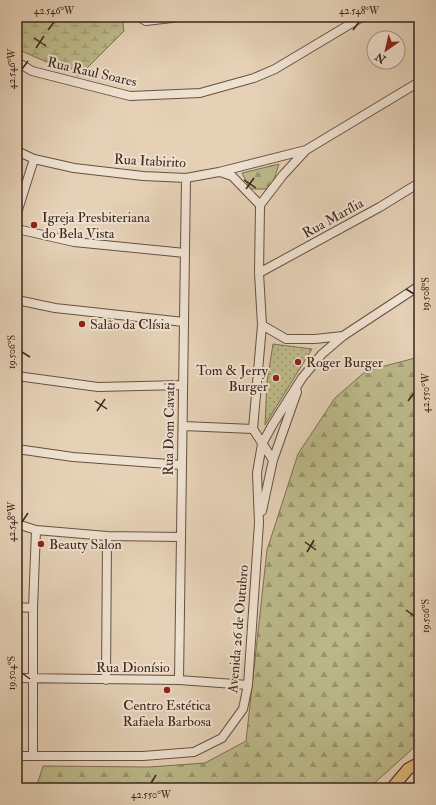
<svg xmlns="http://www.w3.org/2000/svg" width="436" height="805" font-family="'IM FELL Double Pica',serif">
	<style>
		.forest { fill: url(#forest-firs); stroke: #7d6f52 }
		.wetland { fill: url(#wetland-marsh); stroke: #7d6f52 }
		.park { fill: url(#park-dots); stroke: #7d6f52 }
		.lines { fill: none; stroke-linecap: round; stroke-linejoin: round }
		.minor-casing { stroke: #685042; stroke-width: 10 }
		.major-casing { stroke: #3e251c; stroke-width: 13 }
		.minor { stroke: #eee1d0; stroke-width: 8 }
		.major { stroke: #e2b87b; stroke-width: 11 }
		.ticks { fill: none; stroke: #3e251c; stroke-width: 1.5 }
		.poi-dot { fill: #8f2418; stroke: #eee1d0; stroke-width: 1.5 }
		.labels { text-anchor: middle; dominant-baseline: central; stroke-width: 4; stroke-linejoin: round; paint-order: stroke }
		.street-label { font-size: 14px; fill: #3e251c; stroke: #eee1d0 }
		.poi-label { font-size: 14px; fill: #3e251c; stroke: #eee1d0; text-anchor: start }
		.neatline { fill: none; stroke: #3e251c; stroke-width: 1.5 }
		.ticks-label { font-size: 10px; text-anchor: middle; fill: #3e251c }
	</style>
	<defs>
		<pattern id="forest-firs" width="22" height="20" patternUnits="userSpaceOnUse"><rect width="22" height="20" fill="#bcb989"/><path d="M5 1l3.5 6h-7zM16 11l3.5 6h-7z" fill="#9a966f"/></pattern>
		<pattern id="wetland-marsh" width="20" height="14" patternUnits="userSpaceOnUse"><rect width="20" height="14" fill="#bcb989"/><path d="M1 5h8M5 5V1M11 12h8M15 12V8" fill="none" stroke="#9a966f"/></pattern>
		<pattern id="park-dots" width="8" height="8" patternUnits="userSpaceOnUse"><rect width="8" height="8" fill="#bcb989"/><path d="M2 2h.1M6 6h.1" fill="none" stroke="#9a966f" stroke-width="1.8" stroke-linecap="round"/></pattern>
	</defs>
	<rect width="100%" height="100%" fill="#e5d1b6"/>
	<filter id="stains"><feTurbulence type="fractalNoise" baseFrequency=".005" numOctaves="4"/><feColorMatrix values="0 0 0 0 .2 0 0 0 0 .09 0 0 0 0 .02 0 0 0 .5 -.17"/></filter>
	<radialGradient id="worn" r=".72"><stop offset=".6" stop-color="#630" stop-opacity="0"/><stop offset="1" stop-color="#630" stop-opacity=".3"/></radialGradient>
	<path class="forest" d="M279,164L271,189H250L242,173Z
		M419,357V743L369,788H36L43,766L149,767L205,763L246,741L267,550L298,454L335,398L366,371Z"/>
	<path class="wetland" d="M17,17H122L124,31L79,76L17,49Z"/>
	<path class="park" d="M273,344L312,349L265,425L267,382Z"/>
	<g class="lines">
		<defs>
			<path id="minor" d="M139,17L146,21L180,17
				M17,62L32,71L130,96L200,93L254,78L275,69L362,17
				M17,151L34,159L74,168L143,176L186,178L219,172L306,150L419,82
				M220,172L232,176L260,205L259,273L262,325L253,429L273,460
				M260,205L283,175L306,150
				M17,213L34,159
				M17,229L74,242L185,253
				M259,273L380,207L419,183
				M17,300L55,308L184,322
				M262,325L286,339H315L343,336
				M17,376L98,387L183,385
				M183,426L253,429
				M17,449L73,457L182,465
				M262,511L273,460L297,392
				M17,524L36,530L107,536L181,537
				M17,607L33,608
				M17,678L179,680L248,685
				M106,680L107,536
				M179,680L186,178
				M17,756H143L194,752L222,738L243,709L248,685L259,523L257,473L262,444L273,424L302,378L322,354L343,336L419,286
				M33,756V608L36,530"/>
			<path id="major" d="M392,788L408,769L419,763"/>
		</defs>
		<use href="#minor" class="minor-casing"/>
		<use href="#major" class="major-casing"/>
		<use href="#minor" class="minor"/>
		<use href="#major" class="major"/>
	</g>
	<path class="ticks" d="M48,30L54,22M353,30L359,22M34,38L46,46M36,48L44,36M22,69L28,61M244,180L256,188M246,189L254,178M406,289L414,294M22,352L30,357M95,401L107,409M408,401L414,393M97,411L105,399M22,522L28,513M305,542L316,550M307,552L314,540M406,610L414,616M22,673L30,679M151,783L156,775"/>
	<g class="poi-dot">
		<circle cx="34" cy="225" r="4"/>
		<circle cx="82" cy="324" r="4"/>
		<circle cx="298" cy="362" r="4"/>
		<circle cx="276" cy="378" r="4"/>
		<circle cx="41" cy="544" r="4"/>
		<circle cx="167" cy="690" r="4"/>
	</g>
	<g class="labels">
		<g class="street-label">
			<text transform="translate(92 72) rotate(13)">Rua Raul Soares</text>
			<text transform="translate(150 161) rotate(3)">Rua Itabirito</text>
			<text transform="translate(333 218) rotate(-29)">Rua Marília</text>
			<text transform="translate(169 429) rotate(-89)">Rua Dom Cavati</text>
			<text transform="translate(238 629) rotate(-85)">Avenida 26 de Outubro</text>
			<text x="133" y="667">Rua Dionísio</text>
		</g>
		<g class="poi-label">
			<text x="42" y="217">Igreja Presbiteriana<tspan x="42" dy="16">do Bela Vista</tspan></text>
			<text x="90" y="324">Salão da Clísia</text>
			<text x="306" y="362">Roger Burger</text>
			<text x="268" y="370" text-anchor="end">Tom &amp; Jerry<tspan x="268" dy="16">Burger</tspan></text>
			<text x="49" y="544">Beauty Salon</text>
			<text x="167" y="705" text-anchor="middle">Centro Estética<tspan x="167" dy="16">Rafaela Barbosa</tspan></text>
		</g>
	</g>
	<rect width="436" height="805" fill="none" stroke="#e5d1b6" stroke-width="44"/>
	<g transform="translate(386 50) rotate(214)"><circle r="19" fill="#eee1d0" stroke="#a89688"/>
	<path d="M0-3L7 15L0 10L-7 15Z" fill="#8f2418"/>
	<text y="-6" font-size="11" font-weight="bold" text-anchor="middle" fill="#3e251c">N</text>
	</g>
	<rect x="22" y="22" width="392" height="761" class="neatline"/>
	<g class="ticks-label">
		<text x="54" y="14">42.546°W</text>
		<text x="359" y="14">42.548°W</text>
		<text transform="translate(11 69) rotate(-90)" y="4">42.546°W</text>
		<text transform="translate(425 294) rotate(-90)" y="4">19.508°S</text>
		<text transform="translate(11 352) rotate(-90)" y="4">19.506°S</text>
		<text transform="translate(425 393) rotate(-90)" y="4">42.550°W</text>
		<text transform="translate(11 522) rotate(-90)" y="4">42.548°W</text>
		<text transform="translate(425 616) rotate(-90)" y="4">19.506°S</text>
		<text transform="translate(11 673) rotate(-90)" y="4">19.504°S</text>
		<text x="151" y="798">42.550°W</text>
	</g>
	<rect width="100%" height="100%" filter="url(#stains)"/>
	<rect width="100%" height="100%" fill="url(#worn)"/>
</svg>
